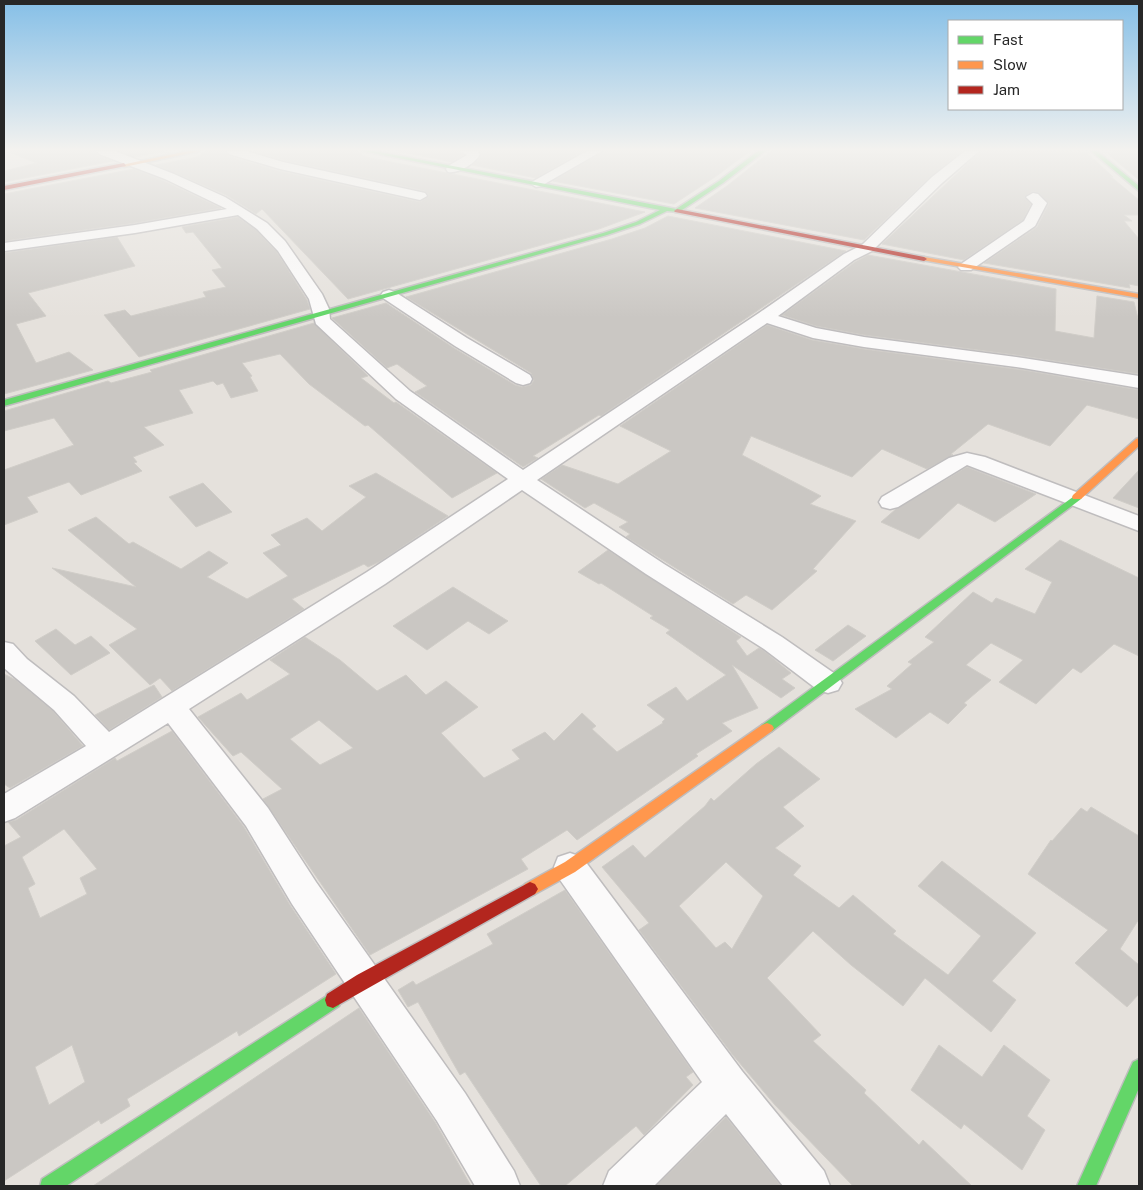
<svg xmlns="http://www.w3.org/2000/svg" width="1143" height="1190" font-family="'Public Sans',sans-serif">
	<style>
		.building { fill: #cac7c3; stroke: #d0cdc8; fill-rule: evenodd }
		.lines { fill: none; stroke-linecap: round; stroke-linejoin: round }
		.street-casing { stroke: #bfbdbe; stroke-width: 3 }
		.fast-casing { stroke: #bfbdbe; stroke-width: 3 }
		.slow-casing { stroke: #bfbdbe; stroke-width: 3 }
		.jam-casing { stroke: #bfbdbe; stroke-width: 3 }
		.street { fill: #fbfafa; fill-rule: evenodd }
		.fast { fill: #63d668; fill-rule: evenodd }
		.slow { fill: #ff974d; fill-rule: evenodd }
		.jam { fill: #b3261e; fill-rule: evenodd }
	</style>
	<rect width="100%" height="100%" fill="#e5e1dc"/>
	<path class="building" d="M11,151H95L98,156L113,161L4,182V171L37,163L11,153Z
		M120,151H164L135,157Z
		M206,151H225L228,156L279,171L420,202L429,196L425,191L283,160L253,151H357L366,157L645,212L599,229L348,299L262,209L256,214L226,195L156,165L197,157Z
		M398,151H458L463,155L452,162Z
		M480,151H583L536,178L472,165L482,155Z
		M604,151H750L715,177L674,204L553,181Z
		M771,151H962L931,176L864,240L695,208L727,186Z
		M981,151L1086,152L1113,177L1110,176L1139,200V215H1124L1132,221H1124L1139,239V286L1129,284L1130,288L984,263L1037,227L1049,203L1039,193L1033,191L1024,197L1031,204L1023,220L964,260L882,244Z
		M1112,151H1139V180L1108,154H1115Z
		M134,169L164,181L221,208L135,223L4,241V194Z
		M668,216L846,251L601,416L599,415L533,456L538,458L523,467L415,392L427,386L397,364L387,368L332,318L386,303L454,348L515,385L522,387L531,385L534,380L531,373L406,297L612,239L645,228Z
		M238,217L256,230L277,252L307,300L310,309L139,357L104,315L125,310L131,316L206,297L203,292L226,287L212,270L222,268L193,232L186,233L182,227Z
		M117,237L135,266L28,293L46,316L16,324L36,363L69,352L93,370L4,394V253Z
		M868,255L1056,289L1055,331L1094,338L1097,296L1134,302L1139,323V374L1023,356L864,335L816,326L782,315L855,262Z
		M314,323L368,376L361,378L394,403L396,402L497,473L452,498L368,425L365,426L309,384L280,354L242,363L252,376L250,377L258,391L231,398L223,383L217,385L213,381L179,390L193,413L144,427L164,445L133,457L137,462L134,463L142,471L81,495L69,482L27,497L38,512L4,525V470L74,445L54,418L4,431V411L108,381L111,383L152,372L150,370Z
		M767,325L812,340L864,349L1023,370L1139,390V419L1087,405L1050,446L988,424L951,454L953,455L927,469L882,449L852,477L751,436L742,455L821,496L810,504L856,521L813,569L817,571L772,610L746,595L733,604L626,537L630,534L619,527L628,522L594,503L585,508L541,479L562,465L618,484L671,451L620,426Z
		M967,467L1036,494L995,522L958,503L919,539L881,522L896,509Z
		M1139,470V508L1113,498Z
		M376,473L448,516L381,561L368,567L364,564L292,599L304,609L172,691L160,678L150,685L109,645L137,629L52,568L136,587L68,530L96,517L129,544L133,542L181,569L209,551L228,563L207,577L247,599L288,576L263,553L281,545L271,535L307,518L322,531L366,497L349,486Z
		M203,483L232,512L196,527L169,497Z
		M1060,540L1139,578V656L1114,644L1081,673L1073,668L1036,704L999,682L1023,660L991,643L966,665L991,680L964,703L967,705L948,724L930,712L896,738L855,709L892,689L887,686L912,664L908,662L934,642L925,637L973,592L992,603L996,598L1035,614L1052,582L1025,569Z
		M608,550L741,637L736,641L747,656L759,648L763,650L791,673L782,679L795,688L781,698L732,665L758,708L722,723L732,731L696,754L698,756L577,840L567,830L521,859L528,869L370,955L263,799L282,789L241,752L233,756L198,717L241,693L247,700L290,674L270,660L305,637L340,660L377,691L406,675L426,695L446,681L478,707L441,733L484,778L520,759L512,750L545,732L554,741L582,713L596,726L592,729L617,752L663,723L662,722L665,719L647,705L676,687L687,701L726,675L666,633L670,630L650,618L653,616L601,583L599,584L578,572ZM319,720L353,748L320,765L290,739Z
		M453,587L508,621L489,634L468,621L427,650L393,626Z
		M848,625L866,636L833,661L815,650Z
		M56,629L75,645L91,636L110,653L71,675L35,641Z
		M4,674L16,680L53,711L83,746L10,788L4,784Z
		M154,685L162,697L109,730L95,715Z
		M172,731L244,827L290,905L336,974L239,1036L237,1031L127,1099L130,1106L101,1124L99,1120L4,1181V846L21,837L8,822L16,820L115,758L117,761ZM64,829L97,869L80,878L87,894L40,918L28,888L35,884L22,857ZM72,1045L85,1082L49,1105L35,1067Z
		M779,747L820,779L783,807L804,826L775,848L801,866L793,875L839,908L853,895L896,931L893,934L948,975L981,936L918,886L942,861L1036,933L992,981L1016,1000L991,1032L925,978L903,1006L851,965L813,931L767,978L821,1035L813,1041L866,1090L864,1093L919,1145L923,1140L972,1186H853L775,1105L732,1054L639,930L649,923L602,867L633,845L645,858L705,806L711,798L714,801L756,764ZM726,862L763,896L732,949L725,942L716,948L679,906Z
		M1091,807L1139,836V919L1120,949L1139,965V994L1127,1007L1075,963L1108,930L1028,874L1051,840L1052,841L1081,808L1087,812Z
		M565,890L693,1072L686,1077L693,1085L644,1135L636,1126L565,1186H541L465,1072L460,1075L418,1002L408,1007L398,990L413,981L416,985L493,944L487,934Z
		M359,1008L435,1122L471,1186H93Z
		M939,1045L982,1077L1004,1045L1050,1080L1027,1116L1045,1130L1022,1170L964,1124L961,1129L911,1090Z
		M726,1117L781,1186H656Z"/>
	<g class="lines">
		<defs>
			<path id="street" d="M97,151H115L174,174L225,197L267,223L285,241L322,294L329,309L330,319L410,391L523,470L759,313L844,254L862,245L932,177L965,151H979L942,183L872,251L854,260L778,316L816,328L864,337L1023,358L1139,376V388L1023,368L864,347L813,338L767,323L537,480L664,564L782,637L838,676L842,683L838,690L828,693L818,690L764,649L646,574L522,490L385,584L189,709L268,808L316,882L465,1093L514,1171L520,1186H475L437,1121L292,904L246,826L168,723L15,818L4,822V794L86,746L54,710L4,668V642L13,644L27,659L74,696L109,732L367,572L508,479L396,399L316,324L309,299L278,251L257,229L238,215L135,233L4,251V243L135,225L227,209L165,179L99,154Z
				M227,151H246L283,162L425,193L427,196L420,200L280,169L229,154Z
				M460,151H477L480,154C476,163 458,174 448,172L446,169L448,166L467,155Z
				M587,151H602L541,186L536,187L530,183Z
				M1033,193L1038,194L1047,203L1035,226L971,270H961L958,267L961,264L1024,221L1033,204L1026,197Z
				M389,290L395,292L467,338L530,375L532,379L530,383L523,385L516,383L455,346L383,298L381,295L383,292Z
				M967,453L985,457L1139,516V531L967,465L898,507L890,509L882,507L879,502L882,497L949,458Z
				M570,853L582,857L742,1071L824,1171L830,1186H783L726,1114L654,1186H603L609,1171L702,1082L558,877L554,867L558,857Z"/>
			<path id="fast" d="M363,151H375L676,209L719,181L758,151H765L723,183L679,212L667,211L640,224L607,235L4,406V400L603,233L636,222L660,210Z
				M1091,151H1097L1139,186V191Z
				M1077,494L1082,497L1081,499L772,731L767,733L762,731L760,728L762,725Z
				M333,992L339,994L341,1000L339,1006L66,1186H40L42,1179Z
				M1139,1059V1088L1096,1186H1077L1133,1062Z"/>
			<path id="slow" d="M188,151H200L124,167L121,165Z
				M924,257L1139,294V298L922,260V258Z
				M1139,438V446L1081,499H1073L1072,497L1073,495L1136,439Z
				M767,723L772,725L774,728L772,731L575,872L535,894L530,896L525,894L522,889L525,884L565,862L762,725Z"/>
			<path id="jam" d="M124,163L126,166L4,190V186Z
				M677,209L924,257L927,259L924,261L675,212L674,211Z
				M530,882L535,884L538,889L535,894L333,1008L327,1006L325,1000L327,994L357,975Z"/>
		</defs>
		<use href="#street" class="street-casing"/>
		<use href="#fast" class="fast-casing"/>
		<use href="#slow" class="slow-casing"/>
		<use href="#jam" class="jam-casing"/>
		<use href="#street" class="street"/>
		<use href="#fast" class="fast"/>
		<use href="#slow" class="slow"/>
		<use href="#jam" class="jam"/>
	</g>
	<linearGradient id="sky" x2="0" y2="1"><stop stop-color="#85bfe7"/><stop offset="0.47" stop-color="#f3f2ef"/><stop offset="1" stop-color="#f3f2ef" stop-opacity="0"/></linearGradient>
	<rect width="1143" height="318" fill="url(#sky)"/>
	<rect width="1143" height="1190" fill="none" stroke="#272727" stroke-width="10"/>
	<rect x="948" y="20" width="175" height="90" fill="#ffffff" stroke="#a9a9a9"/>
	<rect x="958" y="36" width="25" height="8" fill="#63d668" stroke="#a9a9a9"/>
	<text x="993" y="45" font-size="15" fill="#272727">Fast</text>
	<rect x="958" y="61" width="25" height="8" fill="#ff974d" stroke="#a9a9a9"/>
	<text x="993" y="70" font-size="15" fill="#272727">Slow</text>
	<rect x="958" y="86" width="25" height="8" fill="#b3261e" stroke="#a9a9a9"/>
	<text x="993" y="95" font-size="15" fill="#272727">Jam</text>
</svg>
